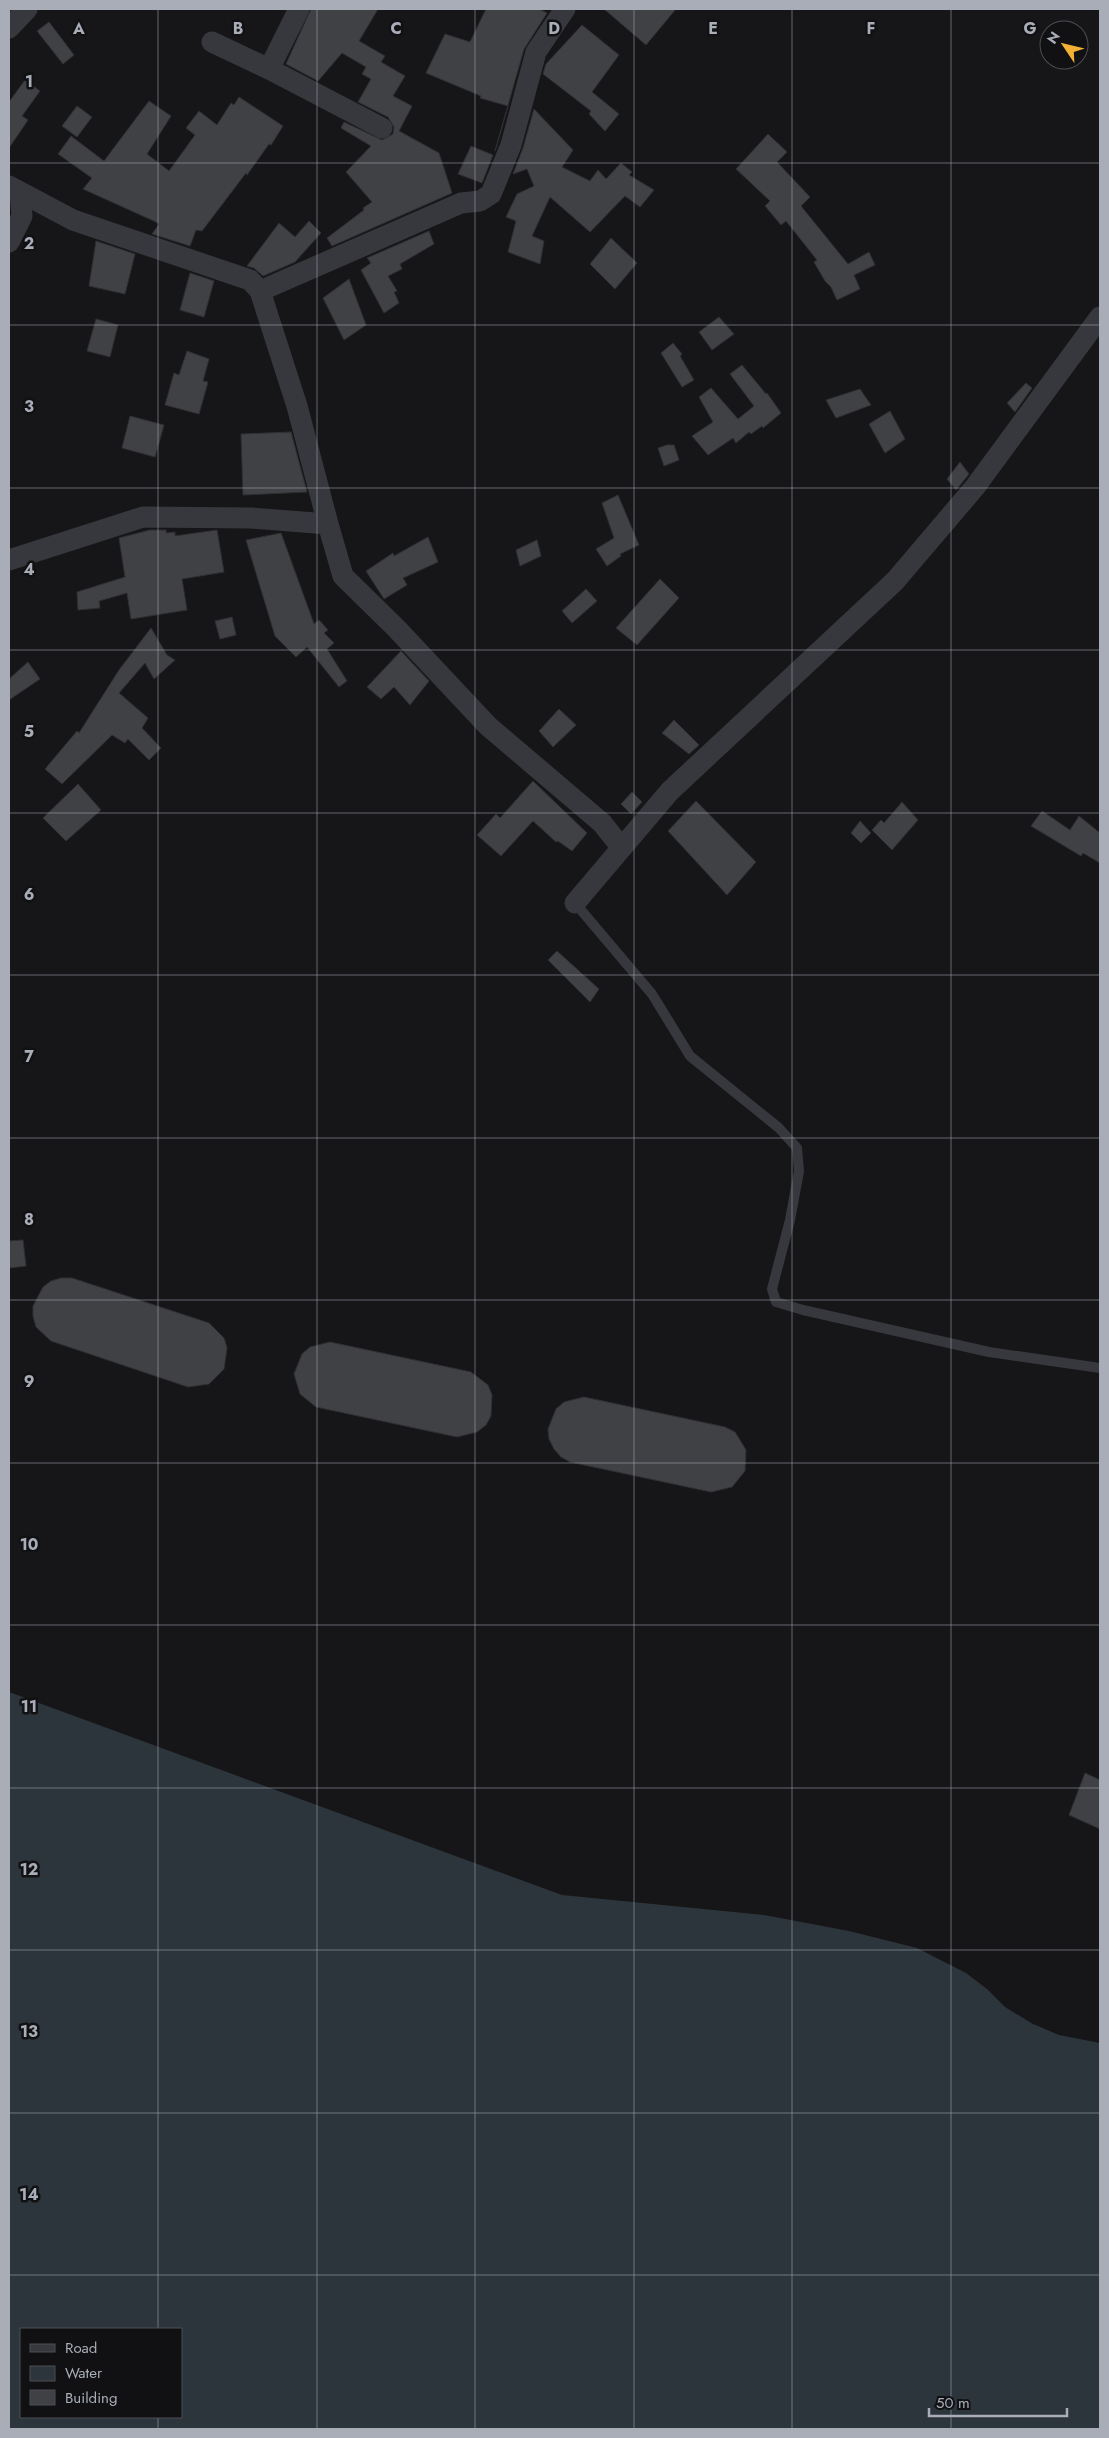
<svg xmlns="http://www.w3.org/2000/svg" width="1109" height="2438" font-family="Jost,sans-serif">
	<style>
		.water { fill: #2c353c; fill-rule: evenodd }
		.building { fill: #404145; stroke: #303034 }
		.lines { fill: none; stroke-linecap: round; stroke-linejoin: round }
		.service { stroke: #37383d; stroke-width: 10 }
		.minor { stroke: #37383d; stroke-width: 21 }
		.grid { fill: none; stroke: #a8adb8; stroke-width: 1; stroke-opacity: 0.55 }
		.grid-label { font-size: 16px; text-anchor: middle; font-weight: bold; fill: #a8adb8; stroke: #111113; stroke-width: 5; stroke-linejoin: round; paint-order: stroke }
	</style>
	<rect width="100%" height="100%" fill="#161618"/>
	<path class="water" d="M9,1692L562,1895L764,1915L849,1931L917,1948L966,1973L987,1989L1005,2007L1033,2024L1059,2035L1100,2043V2429H9ZM21,2329H181V2417H21Z"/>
	<path class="building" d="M311,9H378L359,41L385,56L381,62L405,76L393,96L412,106L399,131L439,153L452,193L332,246L327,238L364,210L363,208L372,202L346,172L371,146L341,128L344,122L382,140L393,134L394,127L388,117L358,102L371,79L362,74L366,67L342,53L318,81L286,64Z
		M486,9H539L547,13L524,49L495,151L508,106L480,98L481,96L426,73L445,34L470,42Z
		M604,9H676L646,45Z
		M49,22L74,55L63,64L37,31Z
		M582,25L619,55L592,92L619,114L605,131L589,114L591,111L543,74L546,64Z
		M25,80L40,91L22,116L28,120L9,148V102Z
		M239,97L283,126L271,145L269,144L247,175L246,173L202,231L196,230L190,246L152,234L159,224L156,222L83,189L92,178L58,154L71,136L104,161L149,101L171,116L147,154L169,171L195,135L186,128L199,111L217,125L231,103L234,105Z
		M77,106L92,117L77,137L62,126Z
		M534,109L573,150L562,167L590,181L598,170L606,179L621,163L632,172L629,175L654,190L640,207L625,196L590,232L550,197L532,236L544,241L540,264L508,252L516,221L506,217L517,194L534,186L527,169L513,174L523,148Z
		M768,134L787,152L777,162L810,197L801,206L848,264L869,252L875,265L854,275L860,289L837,300L831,287L825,281L814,262L817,260L786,221L781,225L765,206L770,201L736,169Z
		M471,146L493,155L482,183L458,174Z
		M309,221L321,233L295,262L263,276L254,268L247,266L279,223L295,237Z
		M429,231L434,244L400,264L402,269L388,276L397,291L394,292L399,303L384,313L361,270L371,263L367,258Z
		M611,238L637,263L615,289L590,264Z
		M96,241L135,254L125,294L89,286Z
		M190,273L214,281L204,317L180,310Z
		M349,279L366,325L344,340L323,298Z
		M719,317L734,334L712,350L699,332Z
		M96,319L118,325L110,357L87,351Z
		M673,343L682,354L680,356L694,380L682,387L661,353Z
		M187,351L209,359L203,381L208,382L199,414L165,405L174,373L179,375Z
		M742,365L766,394L767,393L781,413L763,428L762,426L751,434L749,432L736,443L733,438L708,455L692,436L713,422L699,397L711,388L738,419L754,406L730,374Z
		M1026,383L1032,388L1015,412L1007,403Z
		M860,389L871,405L836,418L826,400Z
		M890,411L905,439L885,453L869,424Z
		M130,416L164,425L155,457L122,448Z
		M291,432L307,492L243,495L241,434Z
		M667,445H674L679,460L664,466L658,448Z
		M960,462L969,474L956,490L947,479Z
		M618,495L639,545L620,554L621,556L607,566L596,549L614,538L602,503Z
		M150,530H166V533L175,532V536L217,530L224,572L182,579L187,610L131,619L127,593L99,601L100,608L78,610L77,592L125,577L119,538Z
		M281,533L314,624L319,620L328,630L324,633L334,643L327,649L347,681L339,687L307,647L296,657L275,636L246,540Z
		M428,537L438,562L403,578L407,585L384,599L366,571L393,553L394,556Z
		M537,540L541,556L520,566L516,550Z
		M660,579L679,598L637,645L616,628Z
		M586,589L597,601L572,623L562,611Z
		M232,617L236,635L220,639L215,621Z
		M151,628L167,655L175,660L154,679L145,663L119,693L148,718L142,728L161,748L149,760L128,739L125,743L112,735L62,784L45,769L77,731L79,733L119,670Z
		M401,651L429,681L410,705L394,687L381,699L367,687Z
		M28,662L40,679L9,700V679Z
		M559,709L576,725L553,747L539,731Z
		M674,720L699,745L689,754L662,733Z
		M533,781L587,833L572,851L558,841L556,842L533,821L501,856L477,835L496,814L500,818Z
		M78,784L101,810L66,841L43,818Z
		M632,792L642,802L631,814L621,804Z
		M696,801L756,862L727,895L668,831Z
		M902,802L918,820L892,850L872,830L881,820L884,823Z
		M1042,811L1070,830L1079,816L1100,833V863L1083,853L1081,856L1031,826Z
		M860,821L871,833L861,843L851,833Z
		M557,951L599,989L590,1002L548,960Z
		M23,1240L26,1266L9,1268V1241Z
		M61,1278H72L209,1323L224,1338L227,1348L224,1369L209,1384L188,1387L51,1341L36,1327L33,1316V1306L43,1287L51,1281Z
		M330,1342L471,1372L488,1385L492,1395L491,1416L486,1425L477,1432L457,1437L316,1407L300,1394L294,1374L302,1354L310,1347Z
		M584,1397L725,1427L735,1432L746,1450L745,1471L732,1487L711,1492L570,1462L561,1457L554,1449L549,1439L548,1429L556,1409L564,1402Z
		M1085,1773L1100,1780V1829L1069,1815Z"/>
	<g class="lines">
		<path class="service" d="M575,903L652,994L690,1056L779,1128L797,1148L799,1171L790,1220L772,1289L776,1302L803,1310L989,1352L1100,1368"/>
		<path class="minor" d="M299,9L269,69L382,128
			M9,28L27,9
			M212,42L269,69
			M9,186L73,220L250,280L260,291L461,203L480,201L491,194L511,145L536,52L565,9
			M9,242L22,216L20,192
			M328,524L343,576L397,629L488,726L602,823L621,847
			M9,560L143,517L251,518L328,524L297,406L260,291
			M575,903L670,791L895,581L975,487L1100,317"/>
	</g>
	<path class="grid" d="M158,9V2329M317,9V2429M475,9V2429M634,9V2429M792,9V2429M951,9V2429M9,163H1100M9,325H1100M9,488H1100M9,650H1100M9,813H1100M9,975H1100M9,1138H1100M9,1300H1100M9,1463H1100M9,1625H1100M9,1788H1100M9,1950H1100M9,2113H1100M9,2275H1100M158,2417V2429"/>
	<g class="grid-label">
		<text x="79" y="34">A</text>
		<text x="238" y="34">B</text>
		<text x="396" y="34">C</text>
		<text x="554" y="34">D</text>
		<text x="713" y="34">E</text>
		<text x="871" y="34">F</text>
		<text x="1030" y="34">G</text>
		<text x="29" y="87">1</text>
		<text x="29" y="249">2</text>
		<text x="29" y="412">3</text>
		<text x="29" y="575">4</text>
		<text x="29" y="737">5</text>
		<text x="29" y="900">6</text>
		<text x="29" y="1062">7</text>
		<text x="29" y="1225">8</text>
		<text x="29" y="1387">9</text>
		<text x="29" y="1550">10</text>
		<text x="29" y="1712">11</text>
		<text x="29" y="1875">12</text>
		<text x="29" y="2037">13</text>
		<text x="29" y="2200">14</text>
	</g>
	<rect width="1109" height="2438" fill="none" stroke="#a8adb8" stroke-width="20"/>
	<rect x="20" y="2328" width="162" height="90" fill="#111113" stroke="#4d4f55"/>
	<rect x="30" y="2344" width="25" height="8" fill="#37383d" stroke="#4d4f55"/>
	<text x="65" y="2353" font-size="15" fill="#a8adb8">Road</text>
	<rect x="30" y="2366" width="25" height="15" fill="#2c353c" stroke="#4d4f55"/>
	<text x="65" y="2378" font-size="15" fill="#a8adb8">Water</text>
	<rect x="30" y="2390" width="25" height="15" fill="#404145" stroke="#4d4f55"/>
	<text x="65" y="2403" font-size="15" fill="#a8adb8">Building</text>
	<g transform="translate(1064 45) rotate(305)"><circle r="24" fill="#111113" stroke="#4d4f55"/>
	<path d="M0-4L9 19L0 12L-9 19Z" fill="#f2b134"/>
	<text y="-8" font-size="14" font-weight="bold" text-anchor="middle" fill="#a8adb8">N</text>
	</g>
	<path d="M929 2408v8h138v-8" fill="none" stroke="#a8adb8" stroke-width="2.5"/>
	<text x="936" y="2408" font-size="15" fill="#a8adb8" stroke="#111113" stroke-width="4" paint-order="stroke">50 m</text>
</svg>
